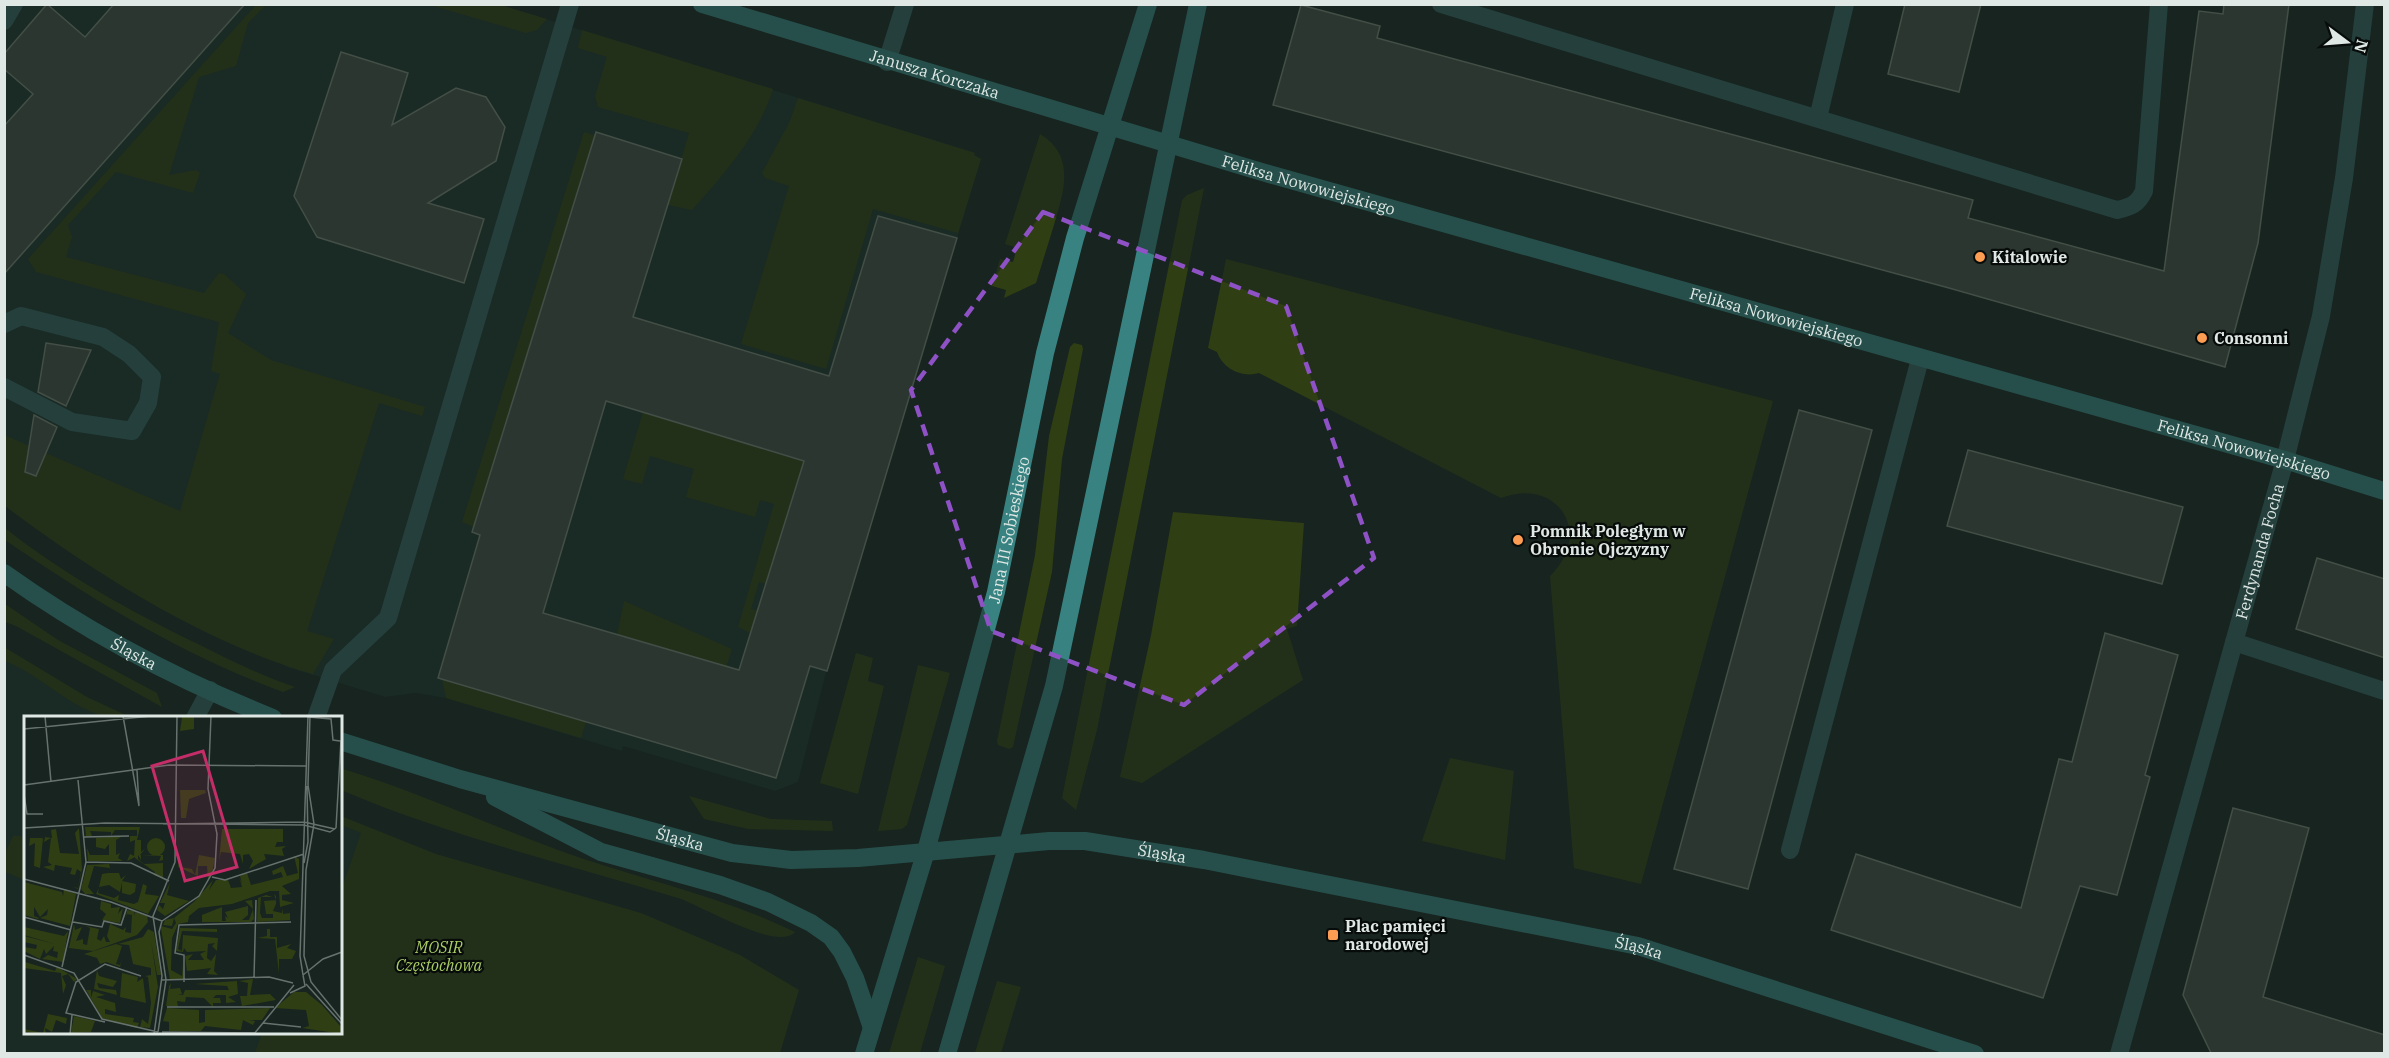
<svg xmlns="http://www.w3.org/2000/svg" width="2389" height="1058" font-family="'IBM Plex Serif',serif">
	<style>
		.built { fill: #1d312a }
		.green { fill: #303e14 }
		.building { fill: #424c43; stroke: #758076; stroke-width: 1.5; fill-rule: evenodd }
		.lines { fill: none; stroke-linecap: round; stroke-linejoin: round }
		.lane { stroke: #34605f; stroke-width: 18 }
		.street { stroke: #34605f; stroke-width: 18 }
		.secondary { stroke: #388382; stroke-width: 18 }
		.marked { fill: none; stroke: #8f52c6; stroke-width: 4.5; stroke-dasharray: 12 8; stroke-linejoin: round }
		.poi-dot { fill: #fc9d53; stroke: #070c0a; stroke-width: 2 }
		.labels { text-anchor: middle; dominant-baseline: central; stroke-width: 4.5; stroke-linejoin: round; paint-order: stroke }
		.street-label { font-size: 16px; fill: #dfe8e4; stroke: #070c0a }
		.poi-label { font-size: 16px; font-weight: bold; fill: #dfe8e4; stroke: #070c0a; text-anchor: start }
		.park-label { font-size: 16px; font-style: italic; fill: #aacd65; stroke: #070c0a }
		.inset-road { fill: none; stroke: #67726e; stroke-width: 1.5 }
		.view { fill: #c52d69; fill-opacity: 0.15; stroke: #c52d69; stroke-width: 3 }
		.inset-edge { fill: none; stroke: #dfe8e4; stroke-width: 3 }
	</style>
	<rect width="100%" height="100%" fill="#17241f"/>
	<path class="built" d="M4,5H501L975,153L974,155L981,159L828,665L798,782L775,791L623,746L622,751L446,698L416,693L385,697L287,667L5,496Z
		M5,655L122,717L26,718V1032L295,1033L286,1053L5,1054Z
		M341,825L375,838L341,922Z"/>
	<path class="green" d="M256,5H266L248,23L236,66L199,77L169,175L196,170L200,173L193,193L116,172L68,225L72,237L66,257L204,293L219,273L224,274L246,294L228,333L271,360L425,407L422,416L379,403L307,631L334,639L313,674C204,643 94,573 5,506L4,435L180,511L220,374L211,371L219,322L36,272L28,259Z
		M430,5H501L547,19L537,30L526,33Z
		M582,30L773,89C759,135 723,175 692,210L668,205L689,133L598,107L595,96L607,57L578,48Z
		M798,98L975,153L974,155L981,159L958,233L873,209L826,369L741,344L789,186L765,178L762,173L790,121Z
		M584,132L595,135L474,527L462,522Z
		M1040,134C1076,156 1064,191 1054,225C1048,244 1042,264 1036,283L1004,298L1006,290L992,286L1000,259L1013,262L1017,248L1005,244Z
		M1204,188L1097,730L1076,810L1062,798L1182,200L1187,195Z
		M1226,259L1773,401L1641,884L1574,868L1550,576C1594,534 1558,476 1501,498L1259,373C1242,378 1223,369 1217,352L1208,348Z
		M1074,343L1082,345L1083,349L1062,459L1052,572L1013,747L1009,749L998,745L997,741L1035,555L1049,436L1070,347Z
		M643,412L804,461L767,584L759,582L751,609L758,611L752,634L738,627L774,504L760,500L755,517L686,497L694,469L650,456L642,484L623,479Z
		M1173,512L1304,523L1297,626L1287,629L1303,680L1142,783L1120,777L1151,635Z
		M5,528C63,574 131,612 198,644C230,660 261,676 295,687L283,692C182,655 93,600 5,540Z
		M624,601L732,649L726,667L617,635Z
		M5,604L58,640L157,693L162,707L16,626L5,622Z
		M4,647L87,697L130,717C123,718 113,719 107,717C69,708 40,674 5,661Z
		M856,653L873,658L868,681L884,686L858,794L820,783Z
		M918,665L950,673L907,825L902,829L878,831Z
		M442,679L586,722L581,738L446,698Z
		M1450,758L1514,771L1505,860L1422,841Z
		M340,768C415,791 485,823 558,850C637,879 720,895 795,932C778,952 700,905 678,898C566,864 449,836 341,790Z
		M689,796L771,819L832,821L833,831L748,829L704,819Z
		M341,816L436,854L641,913L740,955L799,990L780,1053H255L262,1033L340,1032L341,891L361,833L341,825Z
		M13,836H21L25,843V880L5,872V853Z
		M918,957L945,966L920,1053H889Z
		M997,981L1021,987L1001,1053H975Z"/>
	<path class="building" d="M47,4L85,37L114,4H245L4,274V126L33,94L4,69V54Z
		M1905,4H1981L1959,92L1888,74Z
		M2224,4H2289L2258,243L2225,367L1949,288L1273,105L1301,5L1380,26L1377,38L1973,200L1968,218L2164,271L2199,11L2223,14Z
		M341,52L408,73L392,125L456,88L486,97L505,127L496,161L428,203L484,219L464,283L317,237L294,196Z
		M596,132L682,159L633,317L829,376L878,216L957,238L827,671L810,666L776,778L438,678L480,535L472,532ZM606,401L804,461L739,670L543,613Z
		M46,343L91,350L66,406L38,392Z
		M1799,410L1872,430L1748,889L1674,869Z
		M34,415L57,427L36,476L25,472Z
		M1968,450L2183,507L2162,584L1947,526Z
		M2317,558L2385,579V658L2296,629Z
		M2105,633L2178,655L2145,775L2150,777L2117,895L2080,886L2043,998L1831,930L1856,854L2021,908L2059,759L2072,762Z
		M2233,808L2309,828L2263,997L2385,1035V1053H2211L2183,995Z"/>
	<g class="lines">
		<path class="lane" d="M1441,4L2117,210C2131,207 2138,204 2144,191L2159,4
			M4,21L14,4
			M887,62L905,4
			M1818,118L1845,4
			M4,324L21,316L103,337L129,354L152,377L148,403L132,431L72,422L4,387
			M2234,642L2384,691
			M195,718L210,690
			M316,718L333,670L388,618L570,4
			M1790,850L1920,359"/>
		<path class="street" id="s1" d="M2119,1054L2285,460L2321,316L2344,178L2365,4"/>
		<g class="secondary">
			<path id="s2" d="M702,4L1262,172L2285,460L2384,491"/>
			<path id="s3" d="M4,573C88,633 178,680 273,718"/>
			<path id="s4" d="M340,741L460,779L732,853L791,860L858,858L1049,841H1085L1204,860L1638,946L1975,1054"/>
			<path d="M495,797L601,852L720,885L768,902L811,923L831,937L842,952L855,978L872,1028"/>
			<path id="s5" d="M864,1054L926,851L996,592L1045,353L1075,238L1148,4"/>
			<path d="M947,1054L1054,686L1198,4"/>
		</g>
	</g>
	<path d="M0 0H2389V1058H0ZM1043,212L1286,306L1374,558L1184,705L991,631L911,390Z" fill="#17241f" fill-opacity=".55" fill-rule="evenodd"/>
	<path class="marked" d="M1043,212L1286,306L1374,558L1184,705L991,631L911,390Z"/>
	<g class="poi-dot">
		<circle cx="1980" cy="257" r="6"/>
		<circle cx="2202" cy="338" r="6"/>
		<circle cx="1518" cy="540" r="6"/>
		<rect x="1327" y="929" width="12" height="12" rx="3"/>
	</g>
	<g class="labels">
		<g class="street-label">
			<text stroke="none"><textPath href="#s2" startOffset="243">Janusza Korczaka</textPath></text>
			<text stroke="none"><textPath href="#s2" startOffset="633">Feliksa Nowowiejskiego</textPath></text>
			<text stroke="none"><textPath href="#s2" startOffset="1119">Feliksa Nowowiejskiego</textPath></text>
			<text stroke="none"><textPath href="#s2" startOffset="1605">Feliksa Nowowiejskiego</textPath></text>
			<text stroke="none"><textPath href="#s5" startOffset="544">Jana III Sobieskiego</textPath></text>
			<text stroke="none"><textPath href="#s1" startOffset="522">Ferdynanda Focha</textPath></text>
			<text stroke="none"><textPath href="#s3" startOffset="153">Śląska</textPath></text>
			<text stroke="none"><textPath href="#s4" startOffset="354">Śląska</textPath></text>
			<text stroke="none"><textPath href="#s4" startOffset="840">Śląska</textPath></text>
			<text stroke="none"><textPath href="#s4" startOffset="1326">Śląska</textPath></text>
		</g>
		<g class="poi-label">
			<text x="1992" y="257">Kitalowie</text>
			<text x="2214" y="338">Consonni</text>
			<text x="1530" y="531">Pomnik Poległym w<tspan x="1530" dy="18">Obronie Ojczyzny</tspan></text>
			<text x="1345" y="926">Plac pamięci<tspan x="1345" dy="18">narodowej</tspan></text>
		</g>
		<g class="park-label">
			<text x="439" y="947">MOSIR<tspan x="439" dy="18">Częstochowa</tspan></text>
		</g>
	</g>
	<g transform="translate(24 716)">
		<rect width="318" height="318" fill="#17241f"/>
		<path d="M170,0V13L156,15L158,1ZM156,74H181L182,77L165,83L162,102H157ZM61,111H116L113,124H117V136L121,133L116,139H139V144L135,145L137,140L117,139V144L114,139V143L120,148L139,147V162L130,159L131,156L111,142V141L103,145L106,138L110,140L111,124L106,126V120H113V114H91L87,120V116L66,115L68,120H62ZM55,112L58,153L54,173L49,171L54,172L57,156L53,153L51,159L46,158L48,152L31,149L30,155L19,151L28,149L24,146L27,122L20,126L21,121L28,122L27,114L32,113L36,137L55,138L51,117ZM198,113H259V126H253L251,131L262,130L258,133L260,140L240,138L242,143L225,153L229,145L225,138L219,139V148L216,138L197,136L195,145ZM85,121H97L92,124V139L96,137L94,142L99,145H64L63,132L66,139H85V128L81,133L72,131V122ZM6,122H18L19,123L16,152L10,150L11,127L5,130ZM123 131a9 9 0 1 1 18 0a9 9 0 1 1-18 0ZM155,139L156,151L168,153L171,159L175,139L191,142L189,153L184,165L183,150H174V160L154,151ZM270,140L275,143V163L258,170L267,178L258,179V184L270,187L256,191L255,175H246L208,188L175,192L165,200L164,206L154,208L148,222L147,254L158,260L159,248V264H146L137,213V210L148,213L152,207L150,202L148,210L139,209L141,204L150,202L171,185L189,164L185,174L192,164H204L207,172L218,171L215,161L218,168L216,160L223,157L227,169L259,161L257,156L249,159L248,155L259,150L263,160L274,157ZM85,148L86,152L70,150L64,171L70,178H61L57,173L63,149ZM84,157H95L97,163L102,159L98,165L112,168L111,176L106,179L98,177V166L96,176L85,169L75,171L78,158ZM0,166L38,176L39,180L40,174L52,178L46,210L16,202L23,199L24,193L16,201L10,191V200L15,202L14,203L0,199ZM146,167L143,179L165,185L141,200L133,194L135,189L139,193L141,187H136ZM119,168L123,170L121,178L135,180L124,198L72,178L75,172L74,177L90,182L95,179L94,184L110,188L114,186ZM250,178L252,180V188L249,195L258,197L259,192V198L266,197V204L233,206L234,182L242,179L249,181H237L236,197L238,202H249V198H242L240,185L252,184ZM228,184L230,203L227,206H178V199L198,191V205H202L201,200L204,202L201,196L224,190V199L218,204H225L229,193L221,185ZM77,185L87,188V192L96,191L94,198L99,192L96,207L78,204L82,198L76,193ZM103,194L110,195L111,200V196L123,200L124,206L113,219L69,235L45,232L50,208L51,214L58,211L52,225L59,223V228L63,229L66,212L61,210L59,215L61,210L75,213L73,223L77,225L80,220L82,226H86L83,220L86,208L99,214L102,211L101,216L107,217L108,199L103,198L102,202ZM0,211L40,220L44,215L39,246L18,243L24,239L33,242L34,236L29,235L30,230L22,238L20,233L16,243L0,235V231L12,233L13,229L0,226V220L31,228L0,219ZM156,212L193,213V216L158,215L154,233L158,235L159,219L194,222L193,235L188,230L191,227L184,228L183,242L187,245L192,238L190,255L194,259L183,258L187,252L163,255L161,240L169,238L164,244H180L176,238L182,235L163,236L160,232L159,236L152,235ZM124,213L130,216L137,259H133L127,225L134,271L126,312L116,311L118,303L124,308L125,302L127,287L124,261L121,260L127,259V252L109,248L105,229L94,228L119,221ZM243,213H246V221H253V232L267,228L263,232L272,235L268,243H255V258L251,223L233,222L243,220ZM92,228L98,230L92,248L96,249L98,243L96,251L82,246L76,248L73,242L60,238ZM1,246L31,255L33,251L53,263L50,266L44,258L38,260L42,269L39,278L37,257L0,252ZM73,254L75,260L93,265L89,271L73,267L75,272L92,274L93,279L70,273ZM98,257L114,261L113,266L119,262L122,287L96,281ZM229,263L226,279L246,278L252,284L218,290L216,280H223L224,267L215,265ZM213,265L214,278L204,281L212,286L202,287V279H192L189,282H196L197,287H189V291L180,282L162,281L161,286L153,285L154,291L142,290L145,270L147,267L146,273L156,272L158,278H154L159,279L161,274H205L203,270L170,268ZM62,274H67V282L69,275L81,279L72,281L91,287L92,296L81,293V298L110,302L109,306L115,307L113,312L78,302ZM270,276H282L298,289L318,312V318L278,312L285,310L282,294L251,292ZM143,292L175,294V307L181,306V294L246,292L238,304H225L231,305L229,309L219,304L217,314L181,310L177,315H145V306L139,305ZM24,298L43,302L42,308L32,304L28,316L21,312L22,318L0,316V313L19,317ZM50,300L71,305L67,316L47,317Z" fill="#303e14"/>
		<path class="inset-road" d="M21,0L27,66M99,0L115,90L113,54M286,0L284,69L290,108L282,154L280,240L287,266L318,304M284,1L307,3L309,24L316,25M0,13L127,0M0,69L145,49L282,50M0,78L3,98H19M139,108L280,106L311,113M0,112L81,107L280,109L306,116L312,112M312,112L317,24M60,121L105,120M62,146L107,147L145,165M280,147L284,126L283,70M188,161L201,164L280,138M0,163L87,186L138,205M0,201L47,214M138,205L175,180L191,152L193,118L184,73L187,0M49,206L78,211L80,205L97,209L103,191M0,239L50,257L78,303L134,316M38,251L62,146L54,64M279,259L276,240L284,0M279,259L299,243L318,236M230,262L232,184M138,264L245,261L269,267M160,266V239L151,237L155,209L267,206M282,268L318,308M266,277L281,270L279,259M143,291H250M81,306L42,297L52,266L81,248L117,260M239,307L277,311M134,316L142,264L135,216L138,205M138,316L231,317M46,318L48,299M130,318L138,260L129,200L151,146L153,0M230,318L270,269"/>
		<path class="view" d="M179,35L213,151L161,165L128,50Z"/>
		<rect width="318" height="318" class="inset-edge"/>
	</g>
	<rect width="2389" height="1058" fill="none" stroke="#dfe8e4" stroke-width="12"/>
	<g transform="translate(2347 42) rotate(106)" stroke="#070c0a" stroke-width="4.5" paint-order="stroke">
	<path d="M0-4.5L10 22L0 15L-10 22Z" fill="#dfe8e4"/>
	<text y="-9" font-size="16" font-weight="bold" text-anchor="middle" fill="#dfe8e4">N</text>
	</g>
</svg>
